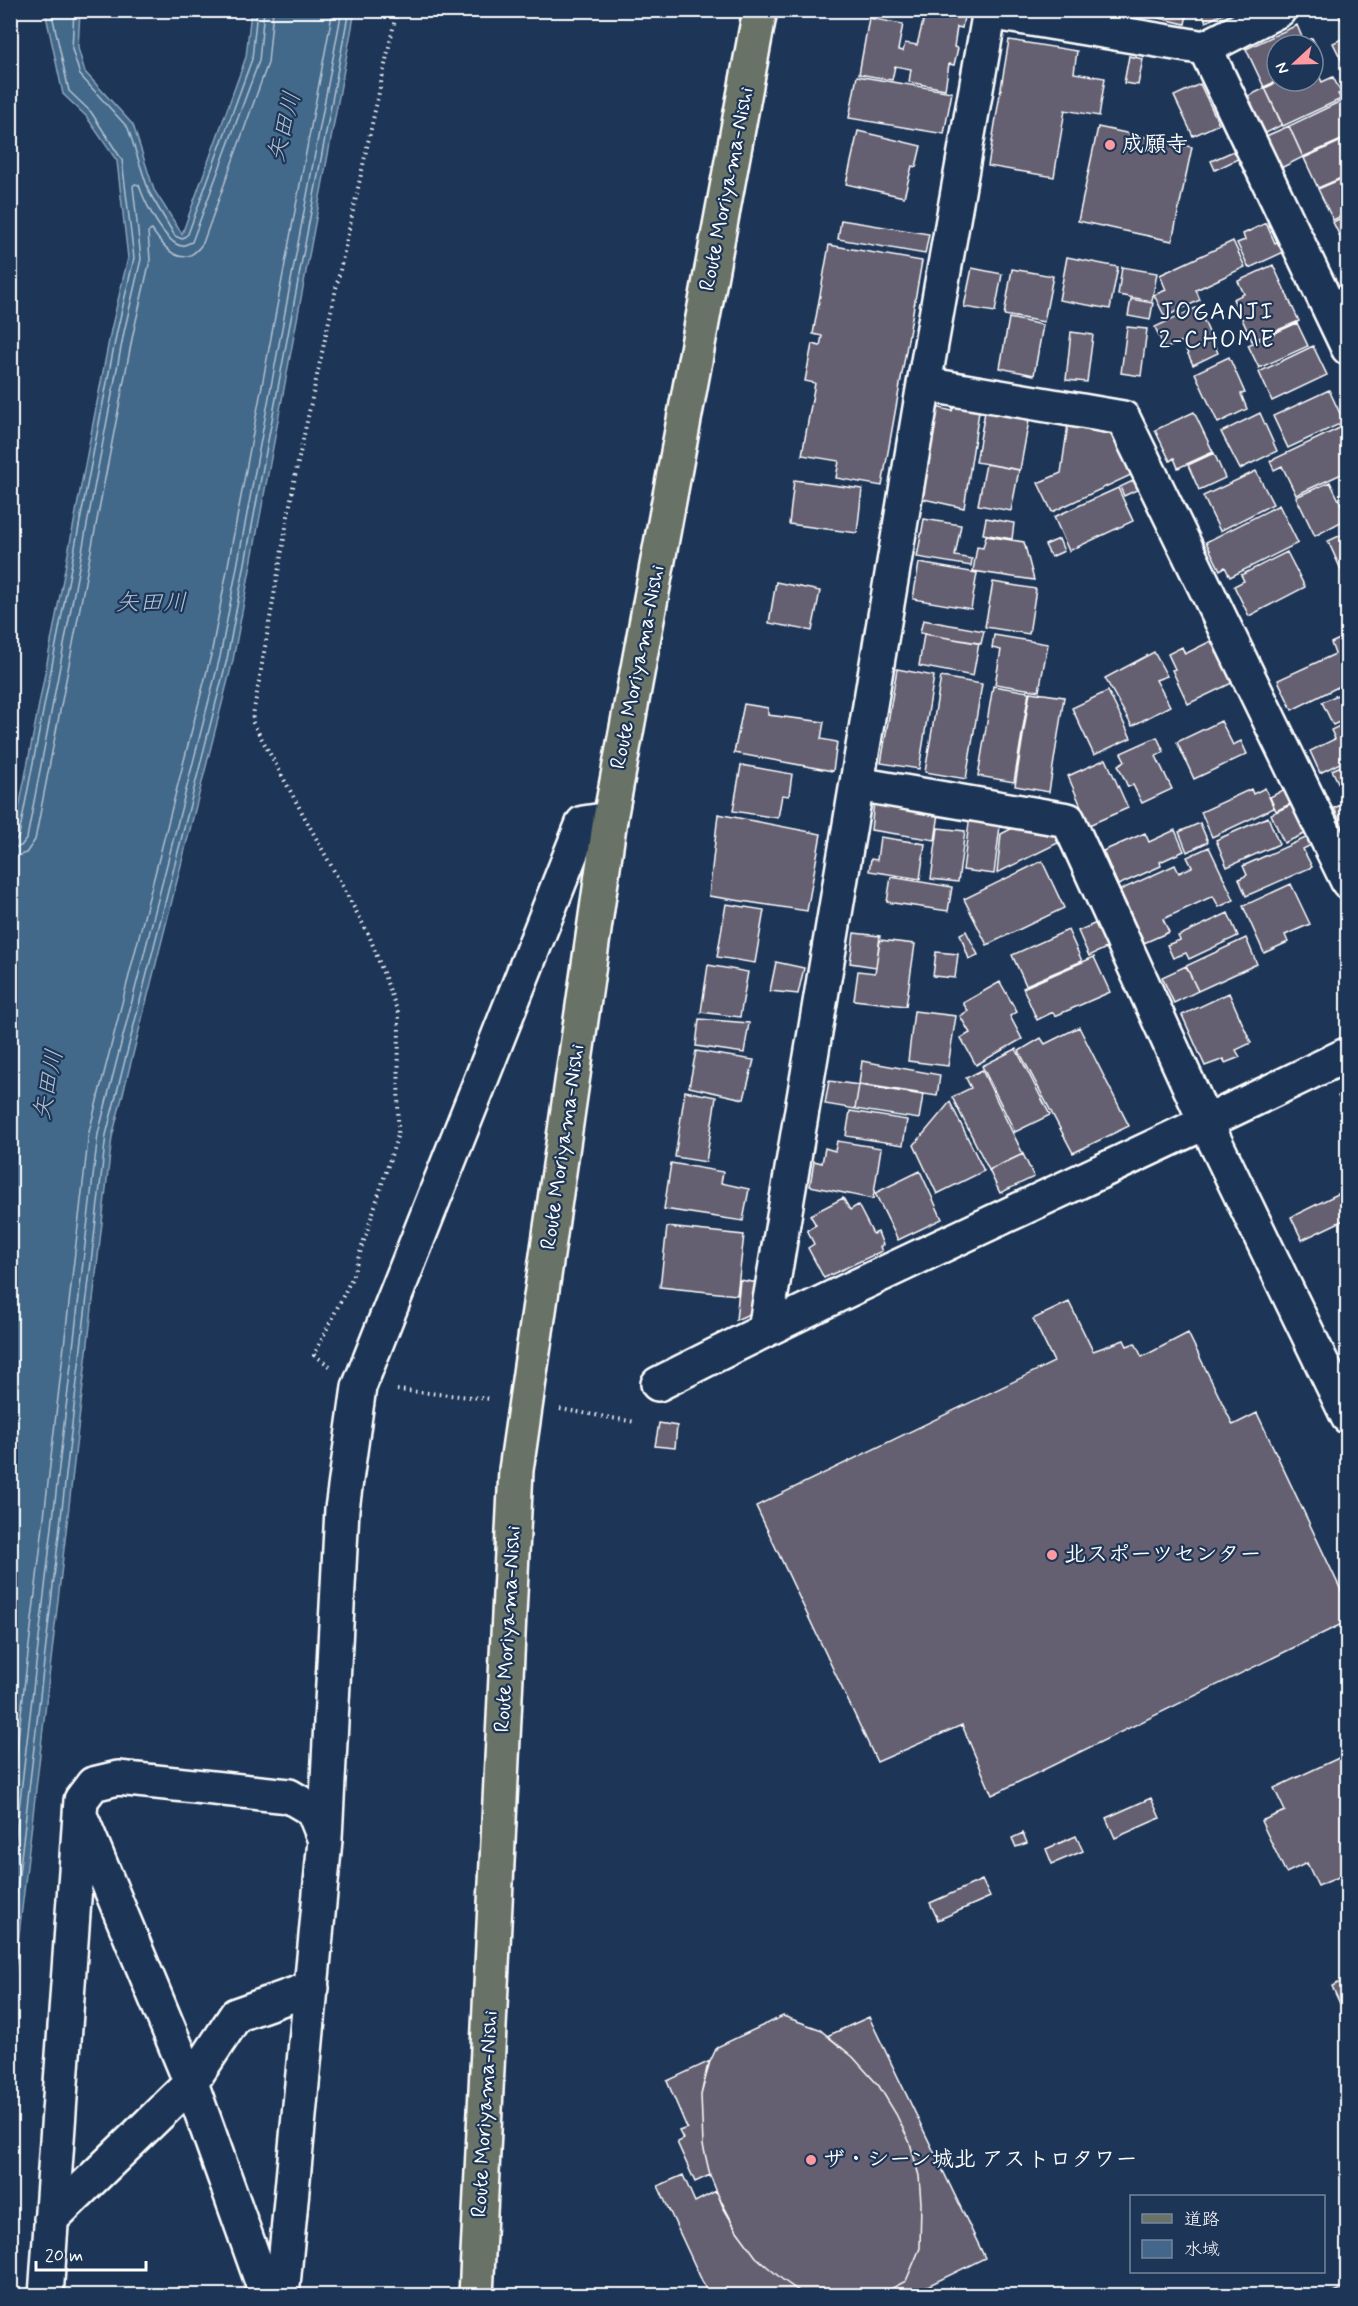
<svg xmlns="http://www.w3.org/2000/svg" width="1358" height="2306" font-family="Mynerve,'Klee One',sans-serif">
	<style>
		.water { fill: #42678a; stroke: #8ea4b9; stroke-width: 1.5 }
		.lines { fill: none; stroke-linecap: round; stroke-linejoin: round }
		.shore { stroke: #b3c2d0; stroke-width: 1.5 }
		.building { fill: #656071; stroke: #fff; stroke-width: 1.5 }
		.minor-casing { stroke: #fff; stroke-width: 38 }
		.major-casing { stroke: #fff; stroke-width: 38 }
		.path { stroke: #fff; stroke-width: 4; stroke-dasharray: 1.5 4.5; stroke-linecap: butt }
		.minor { stroke: #1d3557; stroke-width: 33 }
		.major { stroke: #697266; stroke-width: 33 }
		.poi-dot { fill: #ff9aa2; stroke: #1d3557; stroke-width: 2 }
		.labels { text-anchor: middle; dominant-baseline: central; stroke-width: 4.5; stroke-linejoin: round; paint-order: stroke }
		.poi-label { font-size: 22px; font-weight: bold; fill: #fff; stroke: #1d3557; text-anchor: start }
		.street-label { font-size: 22px; fill: #fff; stroke: #1d3557 }
		.water-label { font-size: 24px; font-style: italic; fill: #b3c2d0; stroke: #1d3557 }
		.neighbourhood-label { font-size: 24px; letter-spacing: 1.5px; fill: #fff; stroke: #1d3557 }
	</style>
	<rect width="100%" height="100%" fill="#1d3557"/>
	<filter id="ink" filterUnits="userSpaceOnUse"><feTurbulence type="fractalNoise" baseFrequency=".0167" numOctaves="2"/><feDisplacementMap in="SourceGraphic" scale="12" xChannelSelector="R" yChannelSelector="G"/><feConvolveMatrix kernelMatrix="1 2 1 2 8 2 1 2 1" color-interpolation-filters="sRGB"/></filter>
	<g filter="url(#ink)">
		<path class="water" d="M45,11H80L78,48L85,72L133,125L154,190L182,234L246,57L251,11H355L233,660L112,1137L11,2003V850L111,330L128,258L117,161L86,116L63,94Z"/>
		<g class="lines">
			<path class="shore" d="M74,10L72,49L80,75L128,128L149,192L175,236L182,239L188,234L252,59L257,10
				M10,841L16,840L19,835L117,331L134,258L122,160L91,112L69,91L51,10
				M10,849L21,846L27,838L124,332L141,259L133,186L135,184L139,185C144,201 165,244 182,246L192,242L259,61L264,10
				M10,858L26,853L35,840L133,334L150,260L148,232L152,230C165,249 183,272 203,243L268,63L273,10
				M10,1808L89,1132L211,655L333,10
				M10,1886L98,1134L220,657L342,10
				M10,1951L106,1135L227,659L349,10"/>
		</g>
		<path class="building" d="M926,10L965,12L962,28L957,27L954,47L958,48L954,65L949,64L945,89L909,82L911,69L895,66L892,80L859,74L869,18L903,24L898,50L903,51L905,43L917,45Z
			M1126,10H1161L1159,18Z
			M1161,10H1188L1185,24L1159,18Z
			M1201,10H1223L1225,13L1206,22Z
			M1343,10H1348V33L1338,13Z
			M1297,25L1304,42L1312,38L1323,59L1313,64V45H1277V81L1264,87L1246,49Z
			M1348,36V71H1347L1333,43Z
			M1009,40L1077,51L1074,73L1105,78L1099,116L1065,110L1054,177L988,166Z
			M1129,56L1143,59L1138,85L1124,83Z
			M1314,65L1322,82L1333,77L1341,93L1338,94L1341,99L1283,126L1265,88L1280,81H1313Z
			M857,76L952,92L944,134L849,118Z
			M1200,84L1219,124L1193,136L1174,96Z
			M1265,88L1282,125L1264,134L1246,97Z
			M1341,101L1348,114V137L1303,157L1289,126Z
			M1289,126L1303,157L1281,168L1266,136Z
			M1098,127L1192,147L1172,241L1078,221Z
			M858,131L921,146L916,167L912,166L904,197L846,184Z
			M1348,138V175L1318,188L1304,158Z
			M1236,150L1240,158L1215,170L1211,161Z
			M1348,176V213L1333,220L1318,189Z
			M1348,215V250L1347,251L1333,222Z
			M841,220L929,234L925,254L838,239Z
			M1266,223L1275,243L1281,240L1286,251L1249,268L1237,243L1245,240L1243,234Z
			M1233,241L1245,267L1196,290L1200,300L1165,317L1154,295L1166,290L1160,275Z
			M829,245L922,261L882,486L836,478L839,461L802,455L815,383L805,381L812,344L820,346L822,336L813,334Z
			M1067,257L1118,267L1110,309L1059,300Z
			M1273,265L1299,321L1252,341L1233,299L1244,294L1238,281Z
			M1122,267L1157,273L1152,301L1118,295Z
			M972,268L1002,274L995,312L964,307Z
			M1012,269L1053,276L1044,322L1004,315Z
			M1131,299L1153,303L1150,320L1128,316Z
			M1198,307L1218,353L1193,365L1182,341L1165,349L1155,327Z
			M1009,318L1043,325L1034,375L1000,368Z
			M1297,323L1308,346L1259,368L1248,345Z
			M1127,327L1147,329L1141,376L1121,373Z
			M1071,332L1093,335L1087,382L1066,380Z
			M1313,346L1327,375L1272,401L1259,372Z
			M1229,357L1245,393L1241,394L1247,409L1218,423L1195,373Z
			M1329,390L1344,422L1288,448L1273,416Z
			M957,401L980,405L964,508L919,498L936,407L952,411Z
			M986,406L1030,415L1020,470L976,462Z
			M1194,412L1213,452L1178,468L1174,458L1170,461L1155,430Z
			M1260,413L1277,451L1240,469L1221,432Z
			M1069,417L1110,423L1133,474L1052,512L1038,483L1061,473Z
			M1348,424V471L1296,495L1282,466L1274,470L1270,461Z
			M1214,453L1225,478L1199,490L1188,465Z
			M986,464L1019,470L1011,511L978,505Z
			M1256,471L1273,504L1220,531L1203,496Z
			M1139,478L1143,487L1124,496L1120,487Z
			M794,480L862,489L857,533L789,524Z
			M1330,482L1348,518L1315,536L1296,497Z
			M1118,488L1133,521L1069,551L1054,517Z
			M1279,505L1298,543L1230,577L1225,567L1220,570L1206,542Z
			M986,518L1014,523L1012,539L983,534Z
			M924,519L961,525L955,556L972,559L971,566L917,557Z
			M1348,532V585L1328,541Z
			M986,536L1024,542L1034,580L973,571L977,547L983,548Z
			M1059,539L1064,551L1051,557L1045,545Z
			M1287,552L1305,587L1249,616L1234,586L1244,581L1241,575Z
			M919,563L977,573L971,609L913,599Z
			M776,582L820,591L812,631L769,623Z
			M993,582L1036,589L1029,634L985,627Z
			M923,620L984,631L981,644L920,633Z
			M924,634L979,643L973,676L919,666Z
			M994,635L1048,644L1039,691L995,684L1001,650L992,648Z
			M1348,635V682L1292,710L1278,680L1335,654L1331,643Z
			M1213,640L1234,682L1188,704L1172,670L1175,669L1168,654L1182,647L1185,654Z
			M1154,652L1167,676L1156,680L1170,706L1132,726L1105,678Z
			M897,669L934,676L919,769L881,763Z
			M941,677L982,684L966,779L925,772Z
			M993,686L1029,692L1014,782L978,776Z
			M1348,690V718L1333,725L1322,702Z
			M1108,691L1131,738L1094,755L1072,708Z
			M1030,692L1064,697L1049,792L1015,786Z
			M744,704L768,708V715L824,722L821,739L837,742L833,771L734,753Z
			M1221,721L1233,745L1241,741L1247,754L1194,779L1177,742Z
			M1348,722V759L1320,773L1310,751L1335,739L1331,730Z
			M1157,737L1164,752L1156,756L1172,789L1142,803L1133,785L1128,787L1118,765L1125,761L1121,753Z
			M1106,759L1128,808L1089,825L1068,776Z
			M1348,763V798L1346,799L1332,770Z
			M741,765L792,774L789,796L782,795L778,818L733,811Z
			M1289,787L1296,801L1276,811L1270,797Z
			M1265,788L1274,808L1212,837L1201,812L1251,789L1253,794Z
			M874,802L940,807L935,840L871,830Z
			M1297,802L1309,832L1284,843L1271,814Z
			M1348,802V836H1347L1334,808Z
			M718,814L821,834L807,911L709,896Z
			M970,815L1001,818L994,874L963,870Z
			M1268,817L1279,844L1227,867L1216,840Z
			M1028,820L1053,833L1058,843L997,873L1001,834Z
			M1200,823L1208,842L1187,852L1179,832Z
			M938,828L965,831L958,882L931,879Z
			M1175,830L1184,851L1160,862L1161,866L1118,885L1103,851L1145,833L1149,842Z
			M1310,836L1313,844L1303,849L1312,867L1246,896L1239,879L1247,875L1243,866Z
			M880,837L925,844L920,879L869,871L871,859L877,860Z
			M1209,847L1234,900L1219,907L1213,896L1163,919L1169,932L1144,943L1120,890L1175,865L1179,873L1192,867L1187,857Z
			M1042,861L1064,908L987,945L964,899Z
			M891,877L952,887L948,911L887,902Z
			M1291,884L1310,924L1285,935L1288,942L1264,953L1243,906Z
			M726,904L764,910L755,963L717,957Z
			M1228,913L1238,936L1189,959L1186,953L1173,958L1167,945L1180,940L1178,936Z
			M1101,921L1113,945L1089,956L1078,931Z
			M1068,930L1082,961L1026,985L1012,955Z
			M966,931L978,955L969,959L960,934Z
			M854,933L880,936L876,967L850,963Z
			M1246,938L1257,964L1198,991L1186,966Z
			M880,940L915,944L906,1006L854,1000L858,971L875,973Z
			M936,952L958,954L955,978L933,976Z
			M1094,957L1110,992L1055,1016L1053,1012L1037,1020L1023,988Z
			M776,962L804,968L798,994L770,991Z
			M708,965L748,972L740,1017L701,1012Z
			M1186,966L1198,991L1174,1003L1162,977Z
			M1000,982L1017,1012L1010,1016L1022,1039L976,1065L961,1038L970,1033L960,1016L968,1011L963,1003Z
			M1229,993L1251,1043L1236,1050L1240,1057L1225,1063L1224,1059L1205,1066L1182,1015Z
			M914,1011L956,1016L948,1066L908,1061Z
			M699,1019L749,1023L744,1053L696,1046Z
			M1079,1027L1129,1126L1073,1153L1019,1051L1041,1038L1045,1044Z
			M1016,1049L1050,1115L1015,1132L982,1066Z
			M696,1051L754,1060L744,1099L689,1087Z
			M862,1061L940,1075L937,1096L859,1084Z
			M982,1070L1023,1154L989,1170L952,1097L971,1088L966,1078Z
			M829,1081L859,1085L855,1109L825,1104Z
			M859,1085L923,1095L919,1119L855,1109Z
			M685,1091L716,1097L706,1162L675,1157Z
			M1348,1091V1116L1338,1096Z
			M950,1102L984,1171L937,1194L914,1145Z
			M850,1111L907,1120L903,1145L846,1136Z
			M837,1141L881,1148L873,1199L810,1186L814,1161L822,1163L825,1148L835,1151Z
			M1023,1154L1034,1177L1000,1193L989,1170Z
			M671,1163L723,1172L721,1183L749,1189L743,1221L664,1209Z
			M920,1171L942,1219L898,1240L875,1193Z
			M1348,1189V1218L1302,1240L1291,1217Z
			M843,1198L850,1210L858,1205L873,1234L878,1232L883,1245L880,1247L882,1251L824,1278L808,1248L814,1244L807,1230L816,1225L810,1215Z
			M667,1227L744,1235L737,1295L660,1287Z
			M740,1280L759,1283L756,1311L736,1320Z
			M1069,1302L1093,1351L1124,1340L1127,1346L1135,1343L1142,1357L1188,1333L1233,1425L1257,1413L1348,1605V1621L992,1795L962,1725L877,1762L756,1506L1054,1362L1033,1319Z
			M659,1423L677,1426L675,1448L655,1446Z
			M1343,1756L1348,1763V1873L1318,1886L1307,1863L1286,1873L1261,1821L1285,1811L1274,1788Z
			M1151,1798L1160,1818L1115,1838L1106,1818Z
			M1023,1833L1027,1843L1016,1847L1012,1838Z
			M1076,1836L1083,1851L1052,1864L1046,1849Z
			M982,1880L990,1897L938,1920L930,1903Z
			M1348,1978V2019H1347L1332,1986Z
			M783,2016L819,2029L853,2057L879,2086L896,2114L910,2143L919,2176L921,2203L920,2248L906,2281L877,2296H806L783,2280L756,2257L737,2231L723,2207L710,2175L703,2145L701,2095L707,2068L717,2047Z
			M869,2017L985,2258L907,2296H877L906,2281L920,2248L921,2203L919,2176L910,2143L896,2114L879,2086L853,2057L827,2036Z
			M710,2061L701,2095L703,2145L710,2175L695,2182L677,2142L683,2139L679,2131L687,2128L667,2081Z
			M683,2175L695,2202L716,2191L737,2231L756,2257L783,2280L806,2296H709L658,2186Z
			M1348,2285V2296H1325Z"/>
		<g class="lines">
			<defs>
				<path id="minor" d="M989,12L1205,48L1279,10
					M1205,48L1348,348
					M924,384L1123,418L1348,882
					M857,784L1068,820L1206,1123L1348,1417
					M765,1330L924,384L990,10
					M658,1384C885,1268 1119,1166 1348,1054
					M83,1822L191,2083L267,2296
					M325,1838L342,1509L359,1387L583,823L610,819
					M51,2219L191,2083L236,2015L312,1988
					M46,2296L81,1800L93,1784L118,1778L289,1796L313,1810L325,1840L282,2296"/>
				<path id="major" d="M476,2296L516,1470L610,819L760,10"/>
			</defs>
			<use href="#minor" class="minor-casing"/>
			<use href="#major" class="major-casing"/>
			<path class="path" d="M330,1366L314,1355L352,1278L398,1134L399,1015L369,935L252,721L295,476L397,10
				M397,1390L491,1399
				M560,1409L635,1422"/>
			<use href="#minor" class="minor"/>
			<use href="#major" class="major"/>
		</g>
	</g>
	<g class="poi-dot">
		<circle cx="1110" cy="145" r="6"/>
		<circle cx="1052" cy="1555" r="6"/>
		<circle cx="811" cy="2160" r="6"/>
	</g>
	<g class="labels">
		<g class="poi-label">
			<text x="1122" y="145">成願寺</text>
			<text x="1064" y="1555">北スポーツセンター</text>
			<text x="823" y="2160">ザ・シーン城北 アストロタワー</text>
		</g>
		<g class="street-label">
			<text transform="translate(727 189) rotate(-79)">Route Moriyama-Nishi</text>
			<text transform="translate(638 667) rotate(-79)">Route Moriyama-Nishi</text>
			<text transform="translate(563 1147) rotate(-82)">Route Moriyama-Nishi</text>
			<text transform="translate(508 1629) rotate(-87)">Route Moriyama-Nishi</text>
			<text transform="translate(485 2114) rotate(-87)">Route Moriyama-Nishi</text>
		</g>
		<g class="water-label">
			<text transform="translate(285 127) rotate(-76)">矢田川</text>
			<text x="151" y="603">矢田川</text>
			<text transform="translate(49 1085) rotate(-79)">矢田川</text>
		</g>
		<g class="neighbourhood-label">
			<text x="1217" y="312">JOGANJI<tspan x="1217" dy="28">2-CHOME</tspan></text>
		</g>
	</g>
	<rect width="1358" height="2306" fill="none" stroke="#1d3557" stroke-width="36"/>
	<rect x="18" y="18" width="1322" height="2270" fill="none" stroke="#fff" stroke-width="2" filter="url(#ink)"/>
	<rect x="1130" y="2195" width="195" height="78" fill="#1d3557" stroke="#77869a" stroke-width="1.5"/>
	<rect x="1142" y="2214" width="30" height="9" fill="#697266" stroke="#77869a" stroke-width="1.5"/>
	<text x="1184" y="2225" font-size="18" fill="#ffffff">道路</text>
	<rect x="1142" y="2240" width="30" height="18" fill="#42678a" stroke="#77869a" stroke-width="1.5"/>
	<text x="1184" y="2255" font-size="18" fill="#ffffff">水域</text>
	<g transform="translate(1295 63) rotate(248)"><circle r="28" fill="#1d3557" stroke="#77869a" stroke-width="1.5"/>
	<path d="M0-4.5L10 22L0 15L-10 22Z" fill="#ff9aa2"/>
	<text y="-9" font-size="16" font-weight="bold" text-anchor="middle" fill="#ffffff">N</text>
	</g>
	<path d="M36 2261v9h110v-9" fill="none" stroke="#ffffff" stroke-width="3"/>
	<text x="45" y="2261" font-size="18" fill="#ffffff" stroke="#1d3557" stroke-width="4.5" paint-order="stroke">20 m</text>
</svg>
